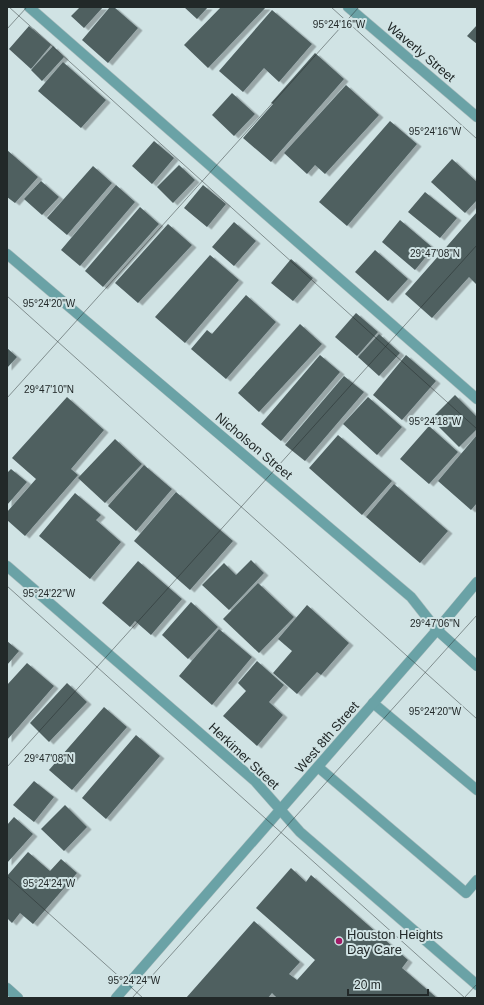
<svg xmlns="http://www.w3.org/2000/svg" width="484" height="1005" font-family="Helvetica,sans-serif">
	<style>
		.building { fill: #506061; filter: url(#shadow) }
		.lines { fill: none; stroke-linecap: round; stroke-linejoin: round }
		.lane-casing { stroke: #adbebf; stroke-width: 11 }
		.street-casing { stroke: #adbebf; stroke-width: 11 }
		.lane { stroke: #6aa2a6; stroke-width: 10 }
		.street { stroke: #6aa2a6; stroke-width: 10 }
		.ticks { fill: none; stroke: #222929; stroke-width: 1; stroke-opacity: 0.45 }
		.poi-dot { fill: #a21b67; stroke: #d0e3e4; stroke-width: 1.5 }
		.labels { text-anchor: middle; dominant-baseline: central; stroke-width: 4; stroke-linejoin: round; paint-order: stroke }
		.street-label { font-size: 13px; fill: #222929; stroke: #d0e3e4 }
		.poi-label { font-size: 13px; fill: #222929; stroke: #d0e3e4; text-anchor: start }
		.ticks-label { font-size: 10px; text-anchor: middle; fill: #222929; stroke: #d0e3e4; stroke-width: 4; stroke-linejoin: round; paint-order: stroke }
	</style>
	<defs>
		<filter id="shadow"><feDropShadow dx="4.5" dy="2.5" stdDeviation="0" flood-color="#0004"/></filter>
	</defs>
	<rect width="100%" height="100%" fill="#d0e3e4"/>
	<path class="building" d="M80,7H103L84,28L71,16Z
		M110,7H114L138,28L108,63L82,40Z
		M184,7H208L197,19Z
		M221,7H266L208,68L184,45Z
		M272,10L312,44L279,82L264,68L243,92L219,71Z
		M477,25V44L467,36Z
		M29,26L51,45L31,69L9,49Z
		M53,46L64,57L42,81L31,70Z
		M315,53L344,79L271,162L243,138L273,104L271,103Z
		M63,62L106,100L81,128L38,91Z
		M346,85L379,115L325,174L315,165L307,174L284,153Z
		M232,93L255,114L234,136L212,115Z
		M390,121L417,144L347,226L319,202Z
		M154,141L174,158L152,184L132,166Z
		M7,150L38,177L15,203L7,197Z
		M452,159L477,182V200L465,213L431,182Z
		M179,165L195,180L173,203L157,187Z
		M93,166L112,183L67,235L47,218Z
		M41,181L59,197L42,215L24,199Z
		M116,185L135,202L80,266L61,250Z
		M203,185L226,204L207,227L184,208Z
		M425,192L457,218L440,238L408,212Z
		M140,207L159,224L103,287L85,271Z
		M477,212V285L469,277L432,318L405,294Z
		M400,220L433,248L415,270L382,242Z
		M234,222L256,241L234,266L212,247Z
		M168,224L192,245L138,303L115,283Z
		M375,250L408,279L388,301L355,272Z
		M210,255L239,280L185,343L155,317L173,297Z
		M291,259L313,278L293,301L271,283Z
		M246,295L276,322L226,379L191,349L207,330L212,334Z
		M356,313L378,332L357,356L335,337Z
		M300,324L322,344L259,412L238,393Z
		M379,334L400,353L379,376L358,357Z
		M7,348L17,357L7,368Z
		M320,355L340,372L281,441L261,424Z
		M406,355L436,381L402,420L373,395Z
		M344,376L364,392L305,461L285,445Z
		M455,395L477,417V429L459,447L431,419Z
		M67,397L104,430L71,469L78,475L25,536L7,520V512L36,479L12,458Z
		M368,397L402,427L377,455L343,424Z
		M429,426L458,452L429,484L400,459Z
		M338,435L392,481L362,515L309,468Z
		M477,435V503L471,510L438,481Z
		M115,439L142,464L105,503L78,478Z
		M144,465L172,489L136,531L108,506Z
		M11,469L27,482L7,505V473Z
		M394,484L448,531L420,563L366,517Z
		M176,492L233,541L190,590L134,541Z
		M75,493L101,515L96,520L121,542L90,579L39,536Z
		M251,560L264,573L229,610L202,585L224,563L236,575Z
		M138,561L182,599L151,635L135,621L130,627L102,603Z
		M258,583L294,617L259,653L223,619Z
		M191,602L218,627L188,659L162,635Z
		M307,605L349,643L321,675L317,672L297,694L273,673L292,651L278,639Z
		M219,629L252,657L212,705L179,676Z
		M7,641L19,651L7,665Z
		M257,661L284,685L269,702L283,715L257,746L223,716L246,691L238,683Z
		M27,663L54,686L7,740V685Z
		M67,683L87,702L49,742L30,723Z
		M104,707L127,727L72,790L49,770Z
		M136,735L160,756L106,819L82,798Z
		M34,781L54,797L34,822L13,805Z
		M65,805L87,827L64,851L41,829Z
		M14,817L33,834L7,863V825Z
		M28,852L50,871L61,859L77,873L33,924L20,913L12,923L7,918V876Z
		M291,868L306,882L311,875L408,960L402,968L437,998H277L272,993L268,998H186L254,921L300,962L289,974L297,980L315,960L256,908Z"/>
	<g class="lines">
		<defs>
			<path id="lane" d="M29,7L477,399
				M373,703L477,790
				M318,767L466,893L477,880"/>
			<path id="street" d="M348,7L477,117
				M7,254L411,597L437,630L477,666
				M7,566L255,781L300,832L477,985
				M7,988L18,998
				M116,998L437,630L477,582"/>
		</defs>
		<use href="#lane" class="lane-casing"/>
		<use href="#street" class="street-casing"/>
		<use href="#lane" class="lane"/>
		<use href="#street" class="street"/>
	</g>
	<path class="ticks" d="M9,7L477,429M331,7L477,139M7,29L27,7M7,296L477,719M7,398L359,7M7,586L465,998M7,767L477,245M7,876L143,998M132,998L477,615M464,998L477,984"/>
	<circle class="poi-dot" cx="339" cy="941" r="4"/>
	<g class="labels">
		<g class="street-label">
			<text transform="translate(421 52) rotate(40)">Waverly Street</text>
			<text transform="translate(254 446) rotate(40)">Nicholson Street</text>
			<text transform="translate(327 737) rotate(-49)">West 8th Street</text>
			<text transform="translate(244 756) rotate(43)">Herkimer Street</text>
		</g>
		<g class="poi-label">
			<text x="347" y="934">Houston Heights<tspan x="347" dy="15">Day Care</tspan></text>
		</g>
	</g>
	<g class="ticks-label">
		<text x="339" y="28">95°24'16"W</text>
		<text x="435" y="135">95°24'16"W</text>
		<text x="435" y="257">29°47'08"N</text>
		<text x="49" y="307">95°24'20"W</text>
		<text x="49" y="393">29°47'10"N</text>
		<text x="435" y="425">95°24'18"W</text>
		<text x="49" y="597">95°24'22"W</text>
		<text x="435" y="627">29°47'06"N</text>
		<text x="435" y="715">95°24'20"W</text>
		<text x="49" y="762">29°47'08"N</text>
		<text x="49" y="887">95°24'24"W</text>
		<text x="134" y="984">95°24'24"W</text>
	</g>
	<rect width="484" height="1005" fill="none" stroke="#222929" stroke-width="16"/>
	<path d="M348 989v6h80v-6" fill="none" stroke="#222929" stroke-width="2"/>
	<text x="354" y="989" font-size="12" fill="#222929" stroke="#d0e3e4" stroke-width="3" paint-order="stroke">20 m</text>
</svg>
